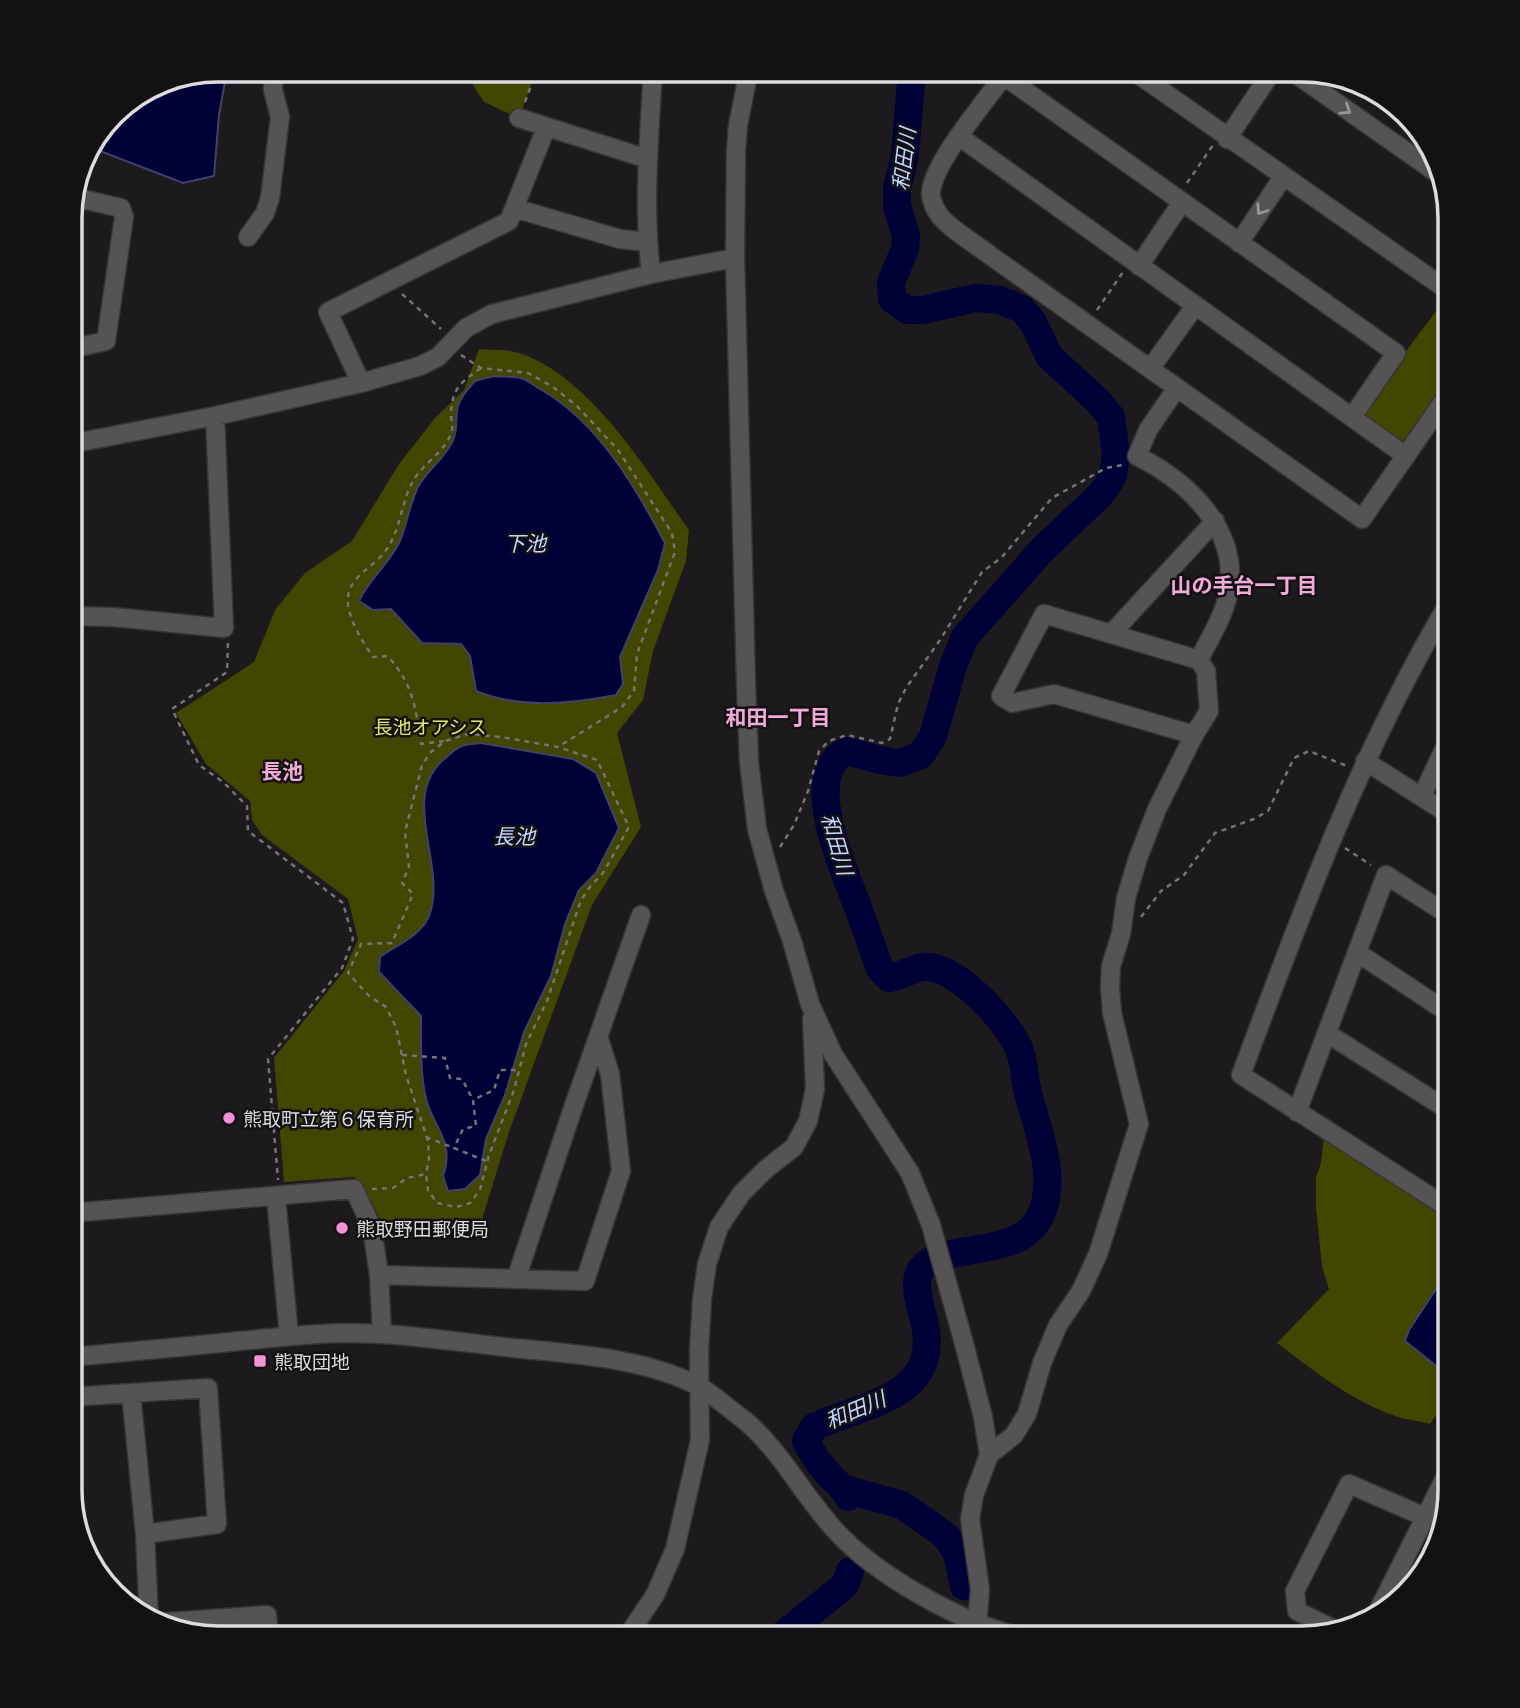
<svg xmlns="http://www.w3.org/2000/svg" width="1520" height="1708" font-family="Commissioner,'Noto Sans JP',sans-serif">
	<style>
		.green { fill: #414601 }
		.water { fill: #000136; stroke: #424268; stroke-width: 2 }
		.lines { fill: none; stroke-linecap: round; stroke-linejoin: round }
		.river { stroke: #000136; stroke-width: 28 }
		.minor-casing { stroke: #373537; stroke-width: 21 }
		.path { stroke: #767476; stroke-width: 2.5; stroke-dasharray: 5 5; stroke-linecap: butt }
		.minor { stroke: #555353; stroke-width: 18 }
		.oneway { stroke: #999798 }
		.poi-dot { fill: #f391d5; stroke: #131113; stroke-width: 2.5 }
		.labels { text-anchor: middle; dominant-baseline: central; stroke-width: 5; stroke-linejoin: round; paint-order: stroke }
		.park-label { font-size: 19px; fill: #dbea65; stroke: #131113 }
		.poi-label { font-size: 19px; fill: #dddbdd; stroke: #131113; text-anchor: start }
		.water-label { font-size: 21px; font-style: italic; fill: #c0d5ff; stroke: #131113 }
		.neighbourhood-label { font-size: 21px; font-weight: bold; fill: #f0abd9; stroke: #131113 }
		.rim { fill: none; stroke: #dddbdd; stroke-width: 3.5 }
	</style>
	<rect width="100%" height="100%" fill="#1c1a1c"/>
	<path class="green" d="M463,70H514L534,77L519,118L484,102Z
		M1443,302L1450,307V392L1406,456L1352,417L1396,353L1406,351Z
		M479,349C492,350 509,349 522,354C592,379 647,471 689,530L686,561L653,651L643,700L617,733L641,827L592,905L509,1132L479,1229L383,1225L361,1184L354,1177L284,1182L274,1058L344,971L358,939L348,899L262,835L252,820L250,801L206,764L176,713L254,662L275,610L305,573L352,541L399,464L435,418L464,390Z
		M1325,1130L1450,1209V1407L1444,1404L1430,1424C1420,1421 1408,1420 1398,1417C1353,1402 1314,1371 1277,1343L1329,1289L1322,1267L1316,1208V1177L1321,1163Z"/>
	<path class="water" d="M218,70H227L219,115L214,176L183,183L100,151L95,140L120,107L162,81Z
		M494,376C503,377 513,376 521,378C528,380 534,386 540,389C598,422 635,486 665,543L658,570L620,657L623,684L616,695C570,704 520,709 476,691L470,656L461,644L422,643L391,609L373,610L359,601C369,579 388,565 399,543C407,526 409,505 418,487C426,472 439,463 448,449C461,431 453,419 459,403C462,395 470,387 475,381Z
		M481,743L573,759L596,773L619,828L596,873L579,890L565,924L551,976L524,1032L505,1095L486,1139L480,1175L465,1189L448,1191L443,1176C455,1141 434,1129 426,1099C420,1073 421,1043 421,1016L379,972L380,957C396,945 421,936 429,916C448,866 399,800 443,760C460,745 459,745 481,743Z
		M1450,1279V1377L1405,1341L1409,1330L1442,1280Z"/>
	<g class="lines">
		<path class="river" d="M845,1489L902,1505L928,1523L947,1537L957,1554L964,1586
			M848,1497C844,1487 836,1483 829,1475C820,1465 812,1454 806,1441L814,1427C862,1404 940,1398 925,1325C922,1311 913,1287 919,1273C934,1241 1012,1260 1037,1222C1061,1184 1038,1132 1028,1093C1024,1078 1025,1061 1018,1046C1004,1019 961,971 929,967C916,965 902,977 889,978L880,969C872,946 864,924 856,902C843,868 800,773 847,751L880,760L900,763L921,755L933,736L953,666L965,637L1042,550L1101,494L1113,476L1116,454L1111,417L1099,402L1049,356L1033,322L1022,309L1000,300L975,298L923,310H907L892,299L891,282L905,249L906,236L897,206V189L905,155L912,70
			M779,1638L845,1585L850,1571"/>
		<defs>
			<path id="minor" d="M749,70L738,125L736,151L735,258L746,684L749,762L757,829L774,891L792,941L810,1004L833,1054L910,1173L931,1225L965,1347L983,1417L989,1455L974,1495L970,1519L980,1589L976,1638
				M1008,70C989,97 933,162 931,192C930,197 933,203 935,208C942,225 976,244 991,256L1362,519L1450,392
				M1132,70L1450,292
				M1290,70L1434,171
				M1004,76L1396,353L1352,417
				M519,118L648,159
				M960,137L1406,456
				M1227,139L1273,70
				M514,208L620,239L647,242
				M248,237L265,213L270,198L280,117L273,90L274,70
				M1239,243L1283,177
				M1139,266L1182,202
				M651,274C643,207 649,138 653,70
				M70,349L106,341L124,217L121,208L73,197
				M1150,369L1195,306
				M361,383L328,312L509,221L546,128
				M1176,389L1148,430L1137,456C1189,482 1241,531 1228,595C1223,618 1209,639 1199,660
				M70,444L215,416L361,383L420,366L438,357L466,328L492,314L651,274L735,258
				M1450,601C1361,750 1301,913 1241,1075L1450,1209
				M1044,614L1199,660L1206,671L1209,711L1194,735L1054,694L1012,703L1001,696Z
				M70,616L113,617L224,628L215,416
				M1111,634L1215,521
				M1365,761L1450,815
				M1422,796L1450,737
				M1358,953L1450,1014
				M1328,1034L1450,1111
				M1297,1112L1386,875L1450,916
				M276,1197L289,1336
				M70,1213L354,1189L372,1228L379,1275L382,1334
				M379,1275L585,1281L621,1171L610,1074L599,1039
				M516,1279L573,1108L641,915
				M70,1357C126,1352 183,1347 239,1341C273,1338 306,1334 340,1333C398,1332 457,1342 514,1348C573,1354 647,1358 700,1387C715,1396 729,1409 743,1419C780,1449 802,1494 834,1529C876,1576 964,1625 1026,1638
				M131,1393L145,1534L149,1620
				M70,1397L208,1388L217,1524L145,1534
				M989,1455L1014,1435L1027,1414L1042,1363L1058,1325L1081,1291L1098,1254L1139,1124L1112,1013L1110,987L1111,966L1121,934L1126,898L1138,858L1157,809L1194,735
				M1377,1613L1450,1468
				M155,1623L267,1615L269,1638
				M1331,1628L1297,1611L1295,1591L1349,1484L1425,1517
				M626,1638L655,1595L675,1549L700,1440L699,1351L702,1299L707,1264L719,1227L741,1194L765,1170L794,1147L808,1121L815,1089L812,1018"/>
		</defs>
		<use href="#minor" class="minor-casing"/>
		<path class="path" d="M525,102L537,70
			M1187,183L1213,145
			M402,294L441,329
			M1097,310L1123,272
			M461,355L481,368L528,373L553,387L577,406L618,450L672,533L675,552L637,654L634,691L622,707L558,747
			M228,643L227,672L172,709L199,765L223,782L247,806L248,831L343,903L353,939L342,968L268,1059L278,1180
			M444,741L421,744C415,705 414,687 388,656L373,657C362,641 341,609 350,589C356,574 373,566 383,554C401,533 400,504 413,481C423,463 447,451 452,430C453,425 451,419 451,414C452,388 461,382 481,368
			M780,847L794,825L808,791L819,751L829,741L847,735L882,743L890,739L898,704L906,688L940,640L982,572L1002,557L1052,498L1106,468L1123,465
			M1345,848L1371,865
			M1141,917L1161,891L1184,875L1215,833L1254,819L1268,811L1294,758L1309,751L1347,766
			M402,1055L445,1058L450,1078L462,1079L473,1100
			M426,1137L454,1148
			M486,1161L454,1148L463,1129L476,1126L473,1100L494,1090L500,1070H519
			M372,1189L393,1188L407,1178L426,1174L428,1190L437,1203L456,1207L470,1203L480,1190L489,1155L514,1090L526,1044L547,1001L581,900L590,887L603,873L629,827L597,760L558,747L501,737L468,734L445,741L431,752L422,765L405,832L409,867L402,883L413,894L392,943L361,944L348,973L369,996L386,1007L396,1027L406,1075L428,1141L429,1159L426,1174
			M1450,1240L1446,1247L1450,1257"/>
		<use href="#minor" class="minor"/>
	</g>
	<defs><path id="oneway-chevron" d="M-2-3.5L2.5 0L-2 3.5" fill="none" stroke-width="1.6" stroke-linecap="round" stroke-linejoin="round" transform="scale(1.75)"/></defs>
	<g class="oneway">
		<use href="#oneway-chevron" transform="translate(1346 110) rotate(34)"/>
		<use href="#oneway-chevron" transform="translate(1261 210) rotate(124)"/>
	</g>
	<g class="poi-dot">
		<circle cx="229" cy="1118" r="7"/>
		<circle cx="342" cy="1228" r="7"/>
		<rect x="253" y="1354" width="14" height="14" rx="3.5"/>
	</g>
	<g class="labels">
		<g class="park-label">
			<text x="430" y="726">長池オアシス</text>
		</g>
		<g class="poi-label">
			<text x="243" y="1118">熊取町立第６保育所</text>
			<text x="356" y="1228">熊取野田郵便局</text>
			<text x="274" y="1361">熊取団地</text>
		</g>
		<g class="water-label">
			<text transform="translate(903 159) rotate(-83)">和田川</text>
			<text x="525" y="542">下池</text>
			<text x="514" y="835">長池</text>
			<text transform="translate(838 844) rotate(74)">和田川</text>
			<text transform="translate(855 1409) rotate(-23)">和田川</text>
		</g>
		<g class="neighbourhood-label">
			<text x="1244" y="584">山の手台一丁目</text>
			<text x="778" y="716">和田一丁目</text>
			<text x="282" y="770">長池</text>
		</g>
	</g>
	<path d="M0 0H1520V1708H0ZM218 82H1302A136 136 0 0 1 1438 218V1490A136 136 0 0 1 1302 1626H218A136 136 0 0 1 82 1490V218A136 136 0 0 1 218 82Z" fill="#131113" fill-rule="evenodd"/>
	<path class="rim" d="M218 82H1302A136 136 0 0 1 1438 218V1490A136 136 0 0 1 1302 1626H218A136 136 0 0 1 82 1490V218A136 136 0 0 1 218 82Z"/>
</svg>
